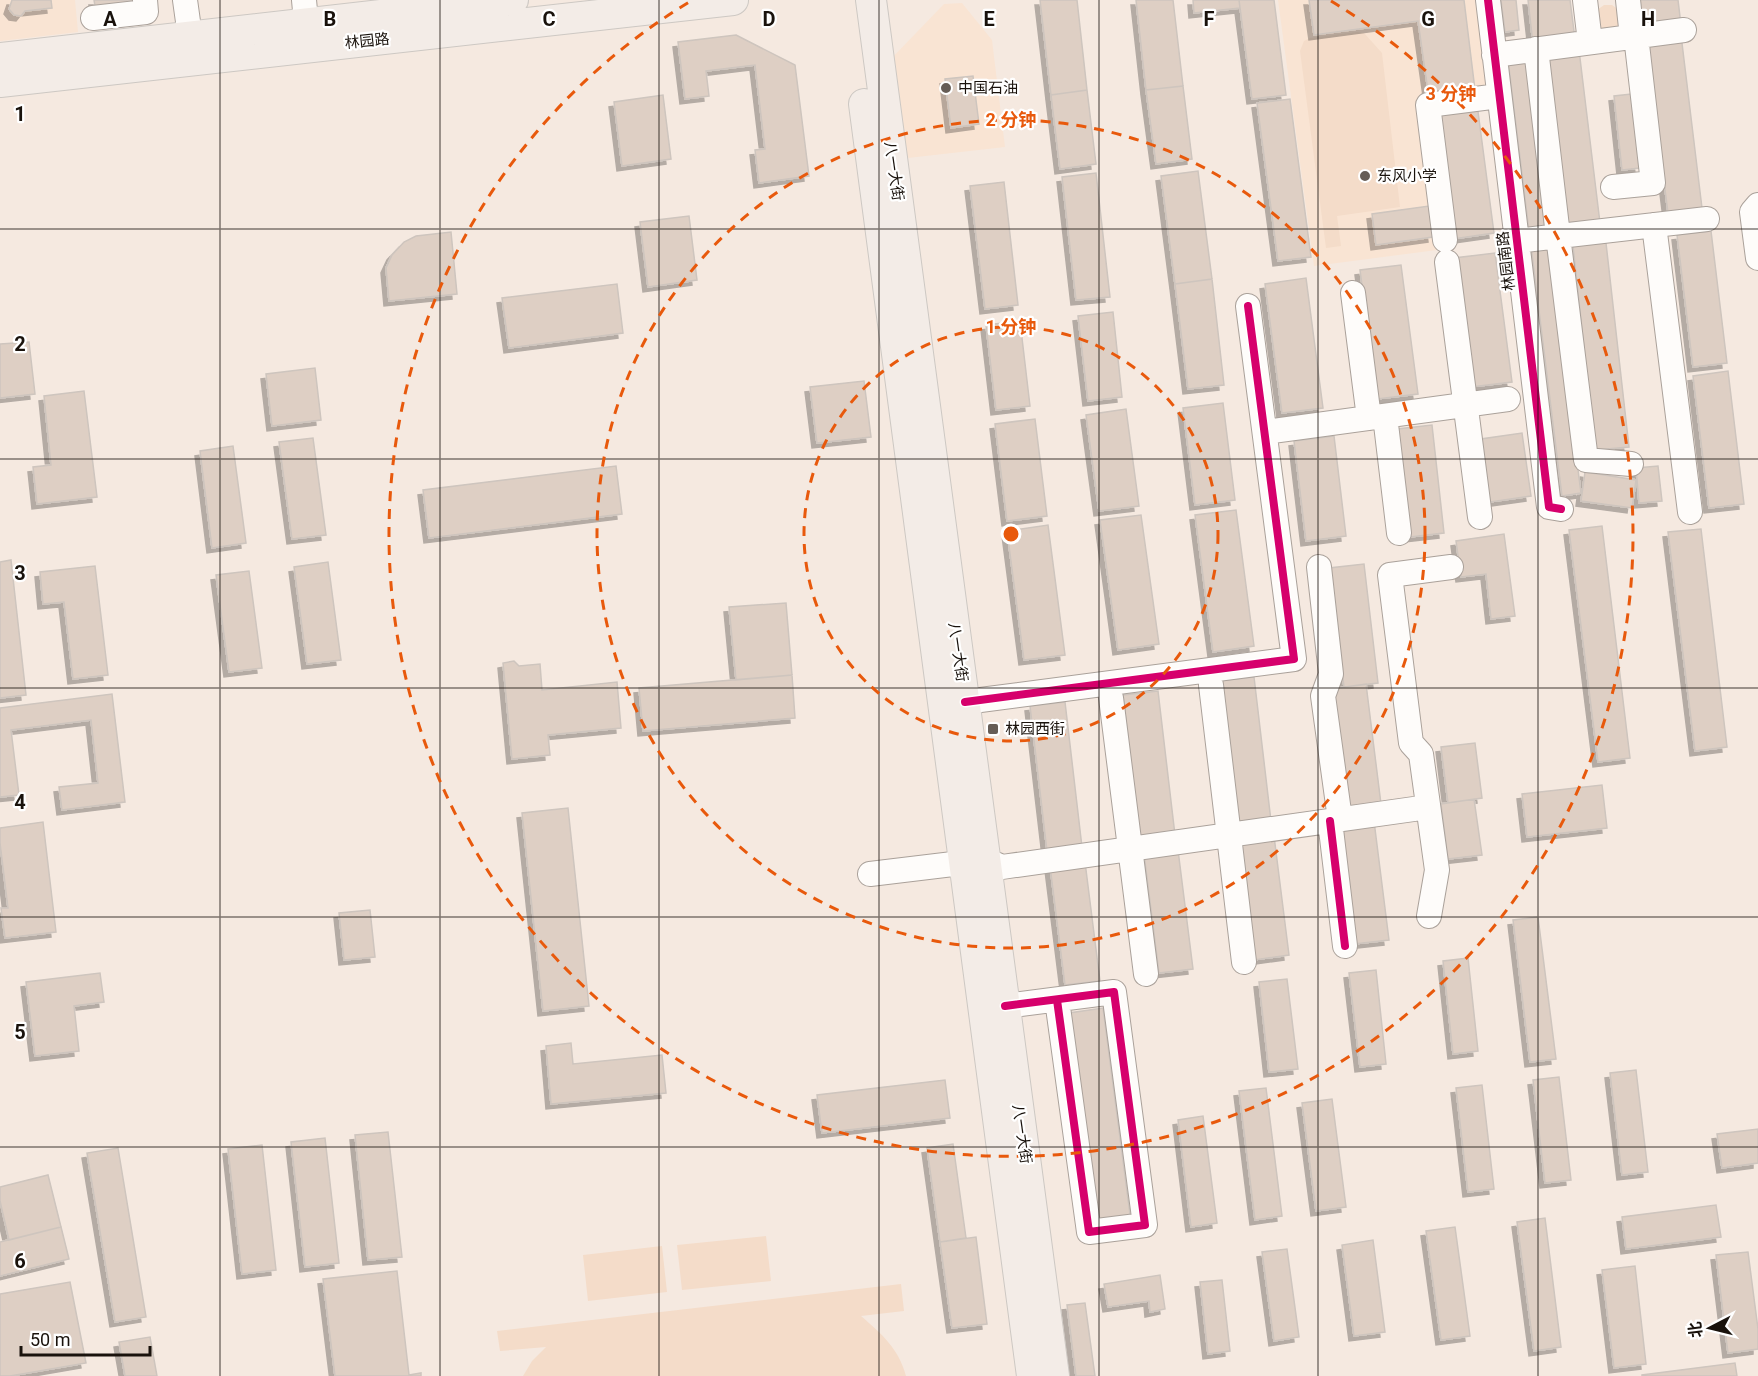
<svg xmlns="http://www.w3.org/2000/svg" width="1758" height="1376" font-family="Roboto,'Noto Sans SC',sans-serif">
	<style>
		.built { fill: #f9e4d3 }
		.green { fill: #f4dcc9 }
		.building { fill: #decfc4; stroke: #cec5be; stroke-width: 1.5; filter: url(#shadow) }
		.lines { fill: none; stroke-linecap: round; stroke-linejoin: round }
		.minor-casing { stroke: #aaa19a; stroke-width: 26 }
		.major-casing { stroke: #cdc8c3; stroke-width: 32 }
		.minor { stroke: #fefcfa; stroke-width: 24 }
		.major { stroke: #f3ece7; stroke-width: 30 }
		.cycleway-casing { stroke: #fff; stroke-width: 11 }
		.cycleway { stroke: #d6006c; stroke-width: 8 }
		.grid { fill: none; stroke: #19120c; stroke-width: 1.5; stroke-opacity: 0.55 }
		.ring { fill: none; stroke: #e8590c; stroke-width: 3; stroke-dasharray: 10 8 }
		.poi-dot { fill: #665d56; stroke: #fff; stroke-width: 2 }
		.labels { text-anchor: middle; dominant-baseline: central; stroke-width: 4.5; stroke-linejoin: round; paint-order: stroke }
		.street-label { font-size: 15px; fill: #19120c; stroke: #fff }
		.poi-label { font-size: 15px; fill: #19120c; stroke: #fff; text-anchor: start }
		.grid-label { font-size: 20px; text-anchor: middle; font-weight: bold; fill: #19120c; stroke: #fff; stroke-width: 4.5; stroke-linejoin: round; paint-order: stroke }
		.centre { fill: #e8590c; stroke: #fff; stroke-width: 3 }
		.ring-label { font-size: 18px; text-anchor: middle; font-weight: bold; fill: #e8590c; stroke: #fff; stroke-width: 4.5; stroke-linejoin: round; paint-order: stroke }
	</style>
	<defs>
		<filter id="shadow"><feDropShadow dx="-5" dy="5" stdDeviation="0" flood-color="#0004"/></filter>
	</defs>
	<rect width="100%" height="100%" fill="#f5e9e0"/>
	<path class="built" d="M0,0H75L78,32L0,41Z
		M1278,0H1475L1488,92L1418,102L1437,250L1314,266Z
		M962,3L992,40L1005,147L899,159L888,62L944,4Z"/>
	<path class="green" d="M1604,5H1612L1619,10L1620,23L1617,27L1600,29L1597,10Z
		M1357,32L1364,33L1382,53L1400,207L1337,216L1341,246L1326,248L1300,51L1304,41L1310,38Z
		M766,1236L771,1281L682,1290L677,1245Z
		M662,1246L667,1292L588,1301L583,1255Z
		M901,1284L904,1311L861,1316C882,1334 899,1349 906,1376H523L532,1361L546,1347L500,1351L497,1331Z"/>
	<path class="building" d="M12,0H51L52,8L25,11L21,16L14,15L9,9Z
		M94,0H138L139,7L96,12Z
		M1040,0H1077L1087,90L1051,95Z
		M1136,0H1173L1183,86L1146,90Z
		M1193,0H1239L1240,8L1194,13Z
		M1239,0H1274L1286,95L1252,99Z
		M1309,0H1464L1475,90L1429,98L1418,21L1314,35Z
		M1501,0H1516L1519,30L1505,32Z
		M1528,0H1570L1575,39L1533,44Z
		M1635,0H1678L1681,25L1639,30Z
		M736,35L795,65L809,176L759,183L755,150L765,149L755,65L706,71L709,96L685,99L678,42Z
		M1681,35L1702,208L1668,213L1646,39Z
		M1579,50L1600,223L1566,228L1545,54Z
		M1526,59L1547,229L1529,231L1508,60Z
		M973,76L979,124L951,128L945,79Z
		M1183,86L1192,159L1156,164L1146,90Z
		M1087,90L1096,164L1060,169L1051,95Z
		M1631,94L1640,168L1622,170L1614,96Z
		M663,95L671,159L622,166L614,102Z
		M1290,99L1311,257L1278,261L1257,103Z
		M1477,104L1494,233L1453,239L1436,109Z
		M1198,171L1212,279L1175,284L1161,176Z
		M1096,173L1110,297L1076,300L1062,177Z
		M1004,182L1018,305L985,309L970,186Z
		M1429,206L1433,237L1376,245L1372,214Z
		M689,216L697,280L648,287L640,222Z
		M1711,231L1727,363L1693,367L1677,235Z
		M451,232L457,294L389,301L386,268L392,255L404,242L416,236Z
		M1606,243L1629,447L1595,450L1573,246Z
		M1549,244L1581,493L1562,496L1531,246Z
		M1495,253L1512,382L1471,387L1454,258Z
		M1401,265L1418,394L1377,399L1360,270Z
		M1306,278L1323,408L1282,413L1265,284Z
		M1212,279L1224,385L1188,389L1175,284Z
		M617,284L623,333L509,348L502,298Z
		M1113,312L1122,397L1088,401L1078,316Z
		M1020,321L1030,406L996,410L986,325Z
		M29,342L35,394L0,398V344Z
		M315,368L321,420L272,426L266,374Z
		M1728,371L1744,504L1709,508L1693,376Z
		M864,381L871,437L817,443L810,387Z
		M84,391L97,497L37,504L33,467L51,465L44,396Z
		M1223,403L1235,500L1195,505L1183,408Z
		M1126,409L1139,506L1099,511L1086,415Z
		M1035,419L1047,516L1007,521L995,424Z
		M1432,425L1444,533L1410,537L1397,429Z
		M1522,433L1531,496L1490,502L1481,439Z
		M1334,436L1346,536L1306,541L1294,441Z
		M313,438L326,535L292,539L279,442Z
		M233,446L246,543L212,548L200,451Z
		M616,466L622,514L429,538L423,490Z
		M1658,466L1662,501L1639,503L1636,468Z
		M1585,472L1636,480L1632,508L1581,501Z
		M1236,510L1254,646L1213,652L1195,515Z
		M1141,515L1159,644L1118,650L1100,520Z
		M1048,525L1065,655L1024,660L1007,531Z
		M1602,526L1630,758L1598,762L1569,530Z
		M1701,529L1727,747L1695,751L1668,532Z
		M1504,534L1515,616L1491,619L1486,574L1461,577L1456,541Z
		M11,560L26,695L0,698V562Z
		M328,562L341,660L307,664L294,567Z
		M1364,564L1378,683L1344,687L1329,568Z
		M95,566L108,675L73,679L64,602L43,604L40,572Z
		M249,571L262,668L229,672L216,575Z
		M786,603L792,675L736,680L729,607Z
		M514,661L519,666L540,664L542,690L617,682L621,728L548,735L550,755L512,759L503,663Z
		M792,675L795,718L643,731L639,688Z
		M1254,677L1271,821L1236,825L1219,681Z
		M1366,684L1381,804L1346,808L1331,689Z
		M1158,691L1175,835L1140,839L1123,695Z
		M112,694L125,802L62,810L59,787L98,783L91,720L11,730L19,795L0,797V708Z
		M1065,702L1082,847L1047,851L1030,706Z
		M1475,743L1482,798L1448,803L1441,747Z
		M1602,785L1607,828L1527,837L1522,794Z
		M1474,799L1482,855L1448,859L1441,804Z
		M568,808L589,1006L543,1011L522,813Z
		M1374,821L1389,940L1354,944L1339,825Z
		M43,822L56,932L5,938L1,908H8L0,843V828Z
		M1274,836L1289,955L1254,960L1240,840Z
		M1178,850L1193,969L1159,973L1144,854Z
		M1085,862L1100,981L1065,985L1050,866Z
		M370,910L375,957L344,960L339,913Z
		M1538,917L1556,1059L1530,1062L1513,920Z
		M1468,958L1478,1051L1453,1054L1443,961Z
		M1376,970L1386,1064L1360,1067L1349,973Z
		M100,973L104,1002L74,1006L79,1051L35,1056L26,982Z
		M1287,979L1298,1069L1269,1072L1259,982Z
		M1103,1008L1131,1222L1097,1226L1069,1013Z
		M571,1043L573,1064L662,1055L666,1093L551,1104L546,1046Z
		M1636,1070L1648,1172L1622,1175L1610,1073Z
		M1559,1077L1571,1180L1545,1183L1533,1080Z
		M945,1080L950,1118L822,1133L817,1095Z
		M1482,1085L1494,1189L1468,1192L1456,1088Z
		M1266,1088L1282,1216L1255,1220L1239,1091Z
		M1332,1099L1346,1207L1316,1211L1302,1103Z
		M1203,1116L1217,1223L1191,1227L1178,1120Z
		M1758,1129V1163L1722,1168L1717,1134Z
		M388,1132L402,1257L368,1260L355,1135Z
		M325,1138L339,1263L305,1267L291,1142Z
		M953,1144L966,1238L940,1242L927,1148Z
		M262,1145L276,1270L242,1274L228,1149Z
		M118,1148L146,1317L115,1322L87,1153Z
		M48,1175L61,1227L9,1240L0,1201V1187Z
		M1716,1205L1721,1237L1626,1249L1622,1217Z
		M1545,1218L1561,1347L1534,1351L1517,1222Z
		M61,1227L69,1259L0,1276V1242Z
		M1455,1227L1470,1336L1441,1340L1426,1231Z
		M976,1237L987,1324L952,1328L940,1242Z
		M1373,1240L1385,1332L1354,1336L1342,1245Z
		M1287,1249L1299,1337L1274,1341L1262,1252Z
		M1748,1252L1758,1329V1349L1728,1353L1716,1255Z
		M1635,1266L1646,1364L1614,1368L1602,1270Z
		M397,1271L409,1375L421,1373V1376H335L323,1279Z
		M1160,1275L1165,1309L1150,1312L1149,1301L1108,1307L1104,1284Z
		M1222,1280L1230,1351L1208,1354L1200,1282Z
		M70,1282L86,1363L10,1376H0V1294Z
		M1085,1303L1095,1376H1076L1067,1305Z
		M150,1337L157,1376H125L119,1342Z
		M1735,1363L1737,1376H1642V1375Z"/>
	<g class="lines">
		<defs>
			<path id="minor" d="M185,0L190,36
				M304,0L308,42
				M1488,0L1549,507L1561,509
				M1585,0L1590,42
				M1628,0L1632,37
				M93,18L146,12L145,0
				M1536,49L1557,227
				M1494,55L1684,30
				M1613,187L1653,183L1636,36
				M1758,205L1752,212L1758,258
				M1654,225L1690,512
				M1558,236L1586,460L1631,464
				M1445,240L1428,105L1499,96
				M1517,241L1707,219
				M1447,262L1480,517
				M1353,293L1369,418
				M1385,416L1399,533
				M1265,432L1508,399
				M1319,567L1331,674L1323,696L1340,819
				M1211,685L1244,962
				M1111,698L1146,974
				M965,702L1294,659L1248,306
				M1330,821L1345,946
				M870,874L986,860L1002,867L1428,807
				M1429,916L1437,870L1421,754L1411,743L1390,575L1451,567
				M1005,1006L1114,992L1145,1225L1089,1232L1057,1000"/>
			<path id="major" d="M871,0L1054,1376
				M0,58L513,0
				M0,82L733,0
				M864,104L1032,1376"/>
		</defs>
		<use href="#minor" class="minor-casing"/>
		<use href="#major" class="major-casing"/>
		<use href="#minor" class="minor"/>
		<use href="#major" class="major"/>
		<defs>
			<path id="cycleway" d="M1488,0L1549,507L1561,509
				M965,702L1294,659L1248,306
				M1330,821L1345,946
				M1005,1006L1114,992L1145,1225L1089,1232L1057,1000"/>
		</defs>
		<use href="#cycleway" class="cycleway-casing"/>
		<use href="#cycleway" class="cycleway"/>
	</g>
	<path class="grid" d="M220,0V1376M440,0V1376M659,0V1376M879,0V1376M1099,0V1376M1318,0V1376M1538,0V1376M0,229H1758M0,459H1758M0,688H1758M0,917H1758M0,1147H1758"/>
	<g class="ring">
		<circle cx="1011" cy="534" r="207"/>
		<circle cx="1011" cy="534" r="414"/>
		<path d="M1331 1A622 622 0 1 1 691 1"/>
	</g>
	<g class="poi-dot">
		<circle cx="946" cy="88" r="6"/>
		<circle cx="1365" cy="176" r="6"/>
		<rect x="987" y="723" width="12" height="12" rx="3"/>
	</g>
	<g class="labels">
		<g class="street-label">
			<text transform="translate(367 41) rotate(-6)">林园路</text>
			<text transform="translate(894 171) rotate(82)">八一大街</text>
			<text transform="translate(1506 261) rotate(-97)">林园南路</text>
			<text transform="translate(958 652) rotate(82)">八一大街</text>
			<text transform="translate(1022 1134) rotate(82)">八一大街</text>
		</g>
		<g class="poi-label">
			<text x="958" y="88">中国石油</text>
			<text x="1377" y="176">东风小学</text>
			<text x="1005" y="729">林园西街</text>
		</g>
	</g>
	<g class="grid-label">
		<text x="110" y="26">A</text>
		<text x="330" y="26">B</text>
		<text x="549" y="26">C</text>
		<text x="769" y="26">D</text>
		<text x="989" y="26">E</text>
		<text x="1209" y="26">F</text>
		<text x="1428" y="26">G</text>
		<text x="1648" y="26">H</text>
		<text x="20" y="121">1</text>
		<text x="20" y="351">2</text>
		<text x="20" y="580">3</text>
		<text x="20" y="809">4</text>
		<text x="20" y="1039">5</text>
		<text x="20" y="1268">6</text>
	</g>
	<circle cx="1011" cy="534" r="9" class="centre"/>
	<g class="ring-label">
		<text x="1451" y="100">3 分钟</text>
		<text x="1011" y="126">2 分钟</text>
		<text x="1011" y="333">1 分钟</text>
	</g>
	<g transform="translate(1710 1328) rotate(263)" stroke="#ffffff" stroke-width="4.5" paint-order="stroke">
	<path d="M0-4.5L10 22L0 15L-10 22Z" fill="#19120c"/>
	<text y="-9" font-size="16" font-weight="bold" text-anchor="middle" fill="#19120c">北</text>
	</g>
	<path d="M21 1346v9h129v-9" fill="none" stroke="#19120c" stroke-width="3"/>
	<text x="30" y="1346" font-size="18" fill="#19120c" stroke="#ffffff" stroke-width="4.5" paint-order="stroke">50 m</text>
</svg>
